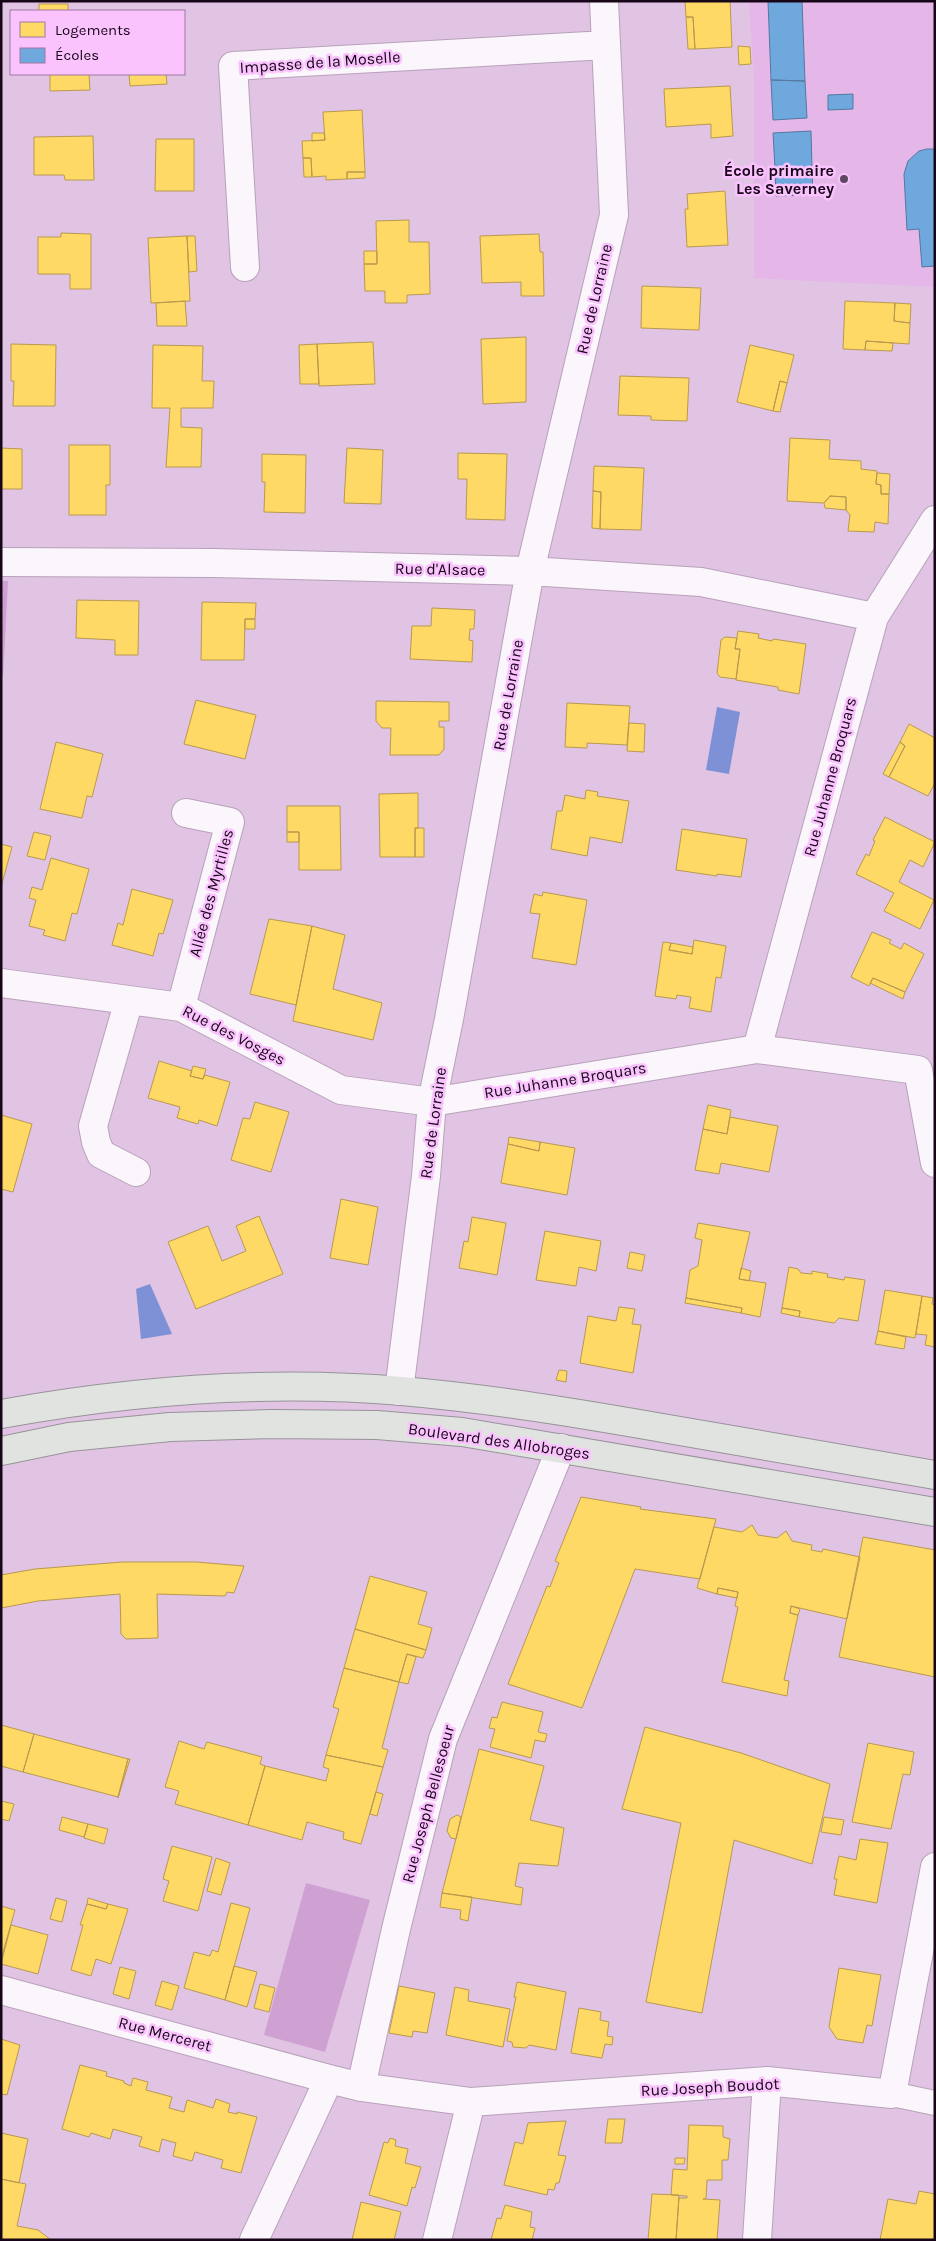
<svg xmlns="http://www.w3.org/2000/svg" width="936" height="2241" font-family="Karla,sans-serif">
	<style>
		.built { fill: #e5b7e8 }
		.green { fill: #cfa1d2 }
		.water { fill: #7e91d7 }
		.homes { fill: #ffd966; stroke: #b9994f }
		.schools { fill: #6fa8dc; stroke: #5577a1 }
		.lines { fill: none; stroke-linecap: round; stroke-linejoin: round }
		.pedestrian-casing { stroke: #b8a1ba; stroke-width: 26 }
		.minor-casing { stroke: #b8a1ba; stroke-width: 30 }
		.primary-casing { stroke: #969498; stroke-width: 30 }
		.pedestrian { stroke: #faf6fb; stroke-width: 24 }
		.minor { stroke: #faf6fb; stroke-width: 28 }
		.primary { stroke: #e1e3e1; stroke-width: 28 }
		.poi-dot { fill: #5e485f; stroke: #fac3fe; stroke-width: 2 }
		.labels { text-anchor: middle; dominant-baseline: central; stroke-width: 5; stroke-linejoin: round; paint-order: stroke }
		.street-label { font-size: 16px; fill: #170518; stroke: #fac3fe }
		.poi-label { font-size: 16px; font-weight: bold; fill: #170518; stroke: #fac3fe; text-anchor: end }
	</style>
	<rect width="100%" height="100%" fill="#e1c3e3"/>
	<path class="built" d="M749,1H935V287L754,278V81Z"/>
	<path class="green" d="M1,581H8L3,677H1Z
		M306,1883L370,1900L325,2052L264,2035Z"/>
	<path class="water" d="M717,707L740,712L729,774L706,770Z
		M150,1284L172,1334L141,1339L136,1289Z"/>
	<path class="homes" d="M685,1H730L732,47L695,49L693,17H686Z
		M39,4H68V11H39Z
		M686,17H693L695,49H688Z
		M738,46L750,47L751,64L739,65Z
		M50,74H89L90,90L50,91Z
		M129,74H166L167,84L130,86Z
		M730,86L733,136L711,138V124L666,127L664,89Z
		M362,110L365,172H347V179L326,180V176L312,177L311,158H303L302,141L325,140L323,112Z
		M312,133H324L325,140L312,141Z
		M93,136L94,180H65L64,175H34V137Z
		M156,139H194V191H155Z
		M303,158H311L312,177H304Z
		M347,172H365V178L347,179Z
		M725,191L728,245L687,247L685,209H688L687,194Z
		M409,220V242H429L430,294L407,295V303H385V291H365L364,264H377L376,221Z
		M61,233L91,234V289H70V274H38V237H61Z
		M539,234L540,252H543L544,296H521V282L482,283L480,236Z
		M187,236H195L197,271L189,272Z
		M187,236L190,301L151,303L148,238Z
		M364,251H377V264H364Z
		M642,286L701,288L699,330L641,328Z
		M185,301L187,326H157L156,303Z
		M845,301L895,303L894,321L910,323L909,344L866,341L865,350L843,349Z
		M895,303L911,304L910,323L894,321Z
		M526,337V402L483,404L481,339Z
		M866,341L893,343L892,351L865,350Z
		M373,342L375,384L319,386L317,344Z
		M11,344L56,345L55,406H13L14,381H11Z
		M317,344L319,384H300L299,345Z
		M153,345L203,346L202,381H214L213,408H181V427L202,428L201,467H166L170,408H152Z
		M750,345L794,355L787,383L780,381L773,411L737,402Z
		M620,376L689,378L687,421L651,420V416L618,415Z
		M780,381L787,383L780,412L773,411Z
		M790,438L830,440L829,459L861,461V469L877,471L876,484L881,485V494H889L888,524L875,522L874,532L848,531L850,515L846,510V497L830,496L824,503L787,501Z
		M69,445H110V485H106V515H69Z
		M1,448L22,449V489H1Z
		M347,448L383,450L381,504L344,503Z
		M458,453L507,454L505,520L466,519L467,479H458Z
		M262,454L306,455L305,513L264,512L265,482H262Z
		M594,466L644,468L641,530L600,529L601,492L593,491Z
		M877,473L890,474L889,494H881V485L876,484Z
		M593,491L601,492L600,529L592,528Z
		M830,496L846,497V510L825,508L824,503Z
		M77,600L139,601L138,655H115V640L76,638Z
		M202,602L256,603L255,619H245L244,660H201Z
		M432,608L475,610L474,629H470L469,640L473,641L472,662L410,659L412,626H431Z
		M245,619H255V629H245Z
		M738,631L759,634L758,638L772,641L773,639L806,644L799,694L778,690V687L736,680L740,649H735Z
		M725,637L737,638L735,649H740L736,679L720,677L717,673L721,640Z
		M196,700L256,715L245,759L184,744Z
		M376,701L449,702V721H439V727H444V749L439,755H390L391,728H382L376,721Z
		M567,703L630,706L627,745L587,743V748L565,747Z
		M629,723L645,724L644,752L627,751Z
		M909,724L935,738V783L928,796L889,777L905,746L900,742Z
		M56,742L103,754L92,797L87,796L82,818L40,809Z
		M900,742L905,746L889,777L883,774Z
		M586,790L598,792L597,796L629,801L622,843L590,837L587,856L551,849L557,811H562L565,795L585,799Z
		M418,793V828H415V857H380L379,794Z
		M287,806H340L341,870H299V832H287Z
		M885,817L935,842L923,867L910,860L899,882L934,900L920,929L884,911L894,893L856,874L866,854L869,856L875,841L873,840Z
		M415,828H424V857H415Z
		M682,829L747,839L741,877L717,874V876L676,870Z
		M34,832L51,836L45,860L27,856Z
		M287,832H299V842H287Z
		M1,844L12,847L1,887Z
		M51,858L89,869L77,914L72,913L65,941L43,935L45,930L29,926L36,900L29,898L32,887L42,890Z
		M132,889L173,900L163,934L159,933L153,956L112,945L118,923L123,925Z
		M543,892L587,900L576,965L532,958L540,914L530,913L534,894L542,896Z
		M269,919L312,926L296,1005L250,994Z
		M312,926L345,935L333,989L382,1003L373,1040L293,1021Z
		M872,932L891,940L889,943L901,949L904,943L924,954L905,992L873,978L869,986L851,977Z
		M694,940L726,946L721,978L716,977L711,1012L689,1008L691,997L677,995L676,999L655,996L663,942L671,943L669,950L692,954Z
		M671,943L693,947L692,954L669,950Z
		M873,978L905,992L903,999L870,983Z
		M159,1061L192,1071L190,1076L203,1079L205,1075L230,1082L217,1126L199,1120L198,1124L177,1118L180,1107L148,1098Z
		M193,1066L206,1069L203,1079L190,1076Z
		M255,1102L289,1112L271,1172L231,1160L243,1118L250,1119Z
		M708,1105L731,1110L727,1134L703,1129Z
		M1,1115L32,1124L13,1192L1,1189Z
		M730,1117L778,1126L769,1172L721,1163L719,1174L695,1170L703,1129L727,1134Z
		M509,1137L540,1142L539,1151L508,1144Z
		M540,1142L575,1148L567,1195L501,1183L508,1144L539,1151Z
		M341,1199L378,1207L368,1265L330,1258Z
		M259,1216L283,1274L196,1309L168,1242L208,1226L222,1261L246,1251L236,1226Z
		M472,1217L506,1223L497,1275L459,1268L464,1241L468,1242Z
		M698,1223L750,1232L739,1279L766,1283L760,1317L741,1313L742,1308L686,1298L690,1270L698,1266L702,1240L695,1238Z
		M545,1231L601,1241L596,1271L579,1267L576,1286L536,1280Z
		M630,1252L645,1255L642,1271L627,1268Z
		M789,1267L798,1269L801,1273L812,1274V1271L828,1274L827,1277L844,1280L845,1277L865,1280L858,1321L839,1318L834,1323L799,1317L800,1311L782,1308Z
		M741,1268L751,1271L749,1281L739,1279Z
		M885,1290L922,1296L915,1338L878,1331Z
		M922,1296L933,1298L932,1304L935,1305V1347L925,1345L927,1335L916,1334Z
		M686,1298L742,1308L741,1313L685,1303Z
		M619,1307L635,1309L632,1324L641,1325L633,1373L580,1363L588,1316L616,1321Z
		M782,1308L800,1311L799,1317L781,1313Z
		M878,1331L906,1337L904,1349L875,1344Z
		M559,1370L567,1371L566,1382L556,1380Z
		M581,1497L641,1507L640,1509L716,1519L700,1579L635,1569L582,1708L508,1684L547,1586L550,1587L559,1563L555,1561Z
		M752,1525L758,1535L777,1538L786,1531L792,1541L812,1545L811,1550L822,1552L823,1549L860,1557L847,1619L791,1606L790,1613L798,1615L784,1680L789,1681L787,1696L722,1682L738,1607L735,1606L738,1592L718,1588L717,1594L697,1588L714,1527L742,1532Z
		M863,1537L935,1550V1677L839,1657Z
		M122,1562H196L244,1566L234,1593L227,1592L225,1596L157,1594L158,1638L126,1639L121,1634L120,1594L38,1601L1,1608V1575L35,1569Z
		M370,1576L427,1592L418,1624L432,1628L426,1650L355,1629Z
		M718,1588L738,1592L737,1598L717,1594Z
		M791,1606L800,1609L798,1615L790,1613Z
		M355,1629L426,1650L423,1658L407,1654L399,1682L344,1668Z
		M407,1654L416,1657L408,1684L399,1682Z
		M344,1668L399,1682L382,1748L388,1750L383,1767L326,1755L339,1709L333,1707Z
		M502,1702L543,1712L538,1732L547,1734L545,1742L535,1740L531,1758L490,1747L495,1729L489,1728L492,1717L497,1718Z
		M1,1725L34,1734L23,1772L1,1766Z
		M645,1727L741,1753L830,1784L812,1864L734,1840L702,2013L646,2002L681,1823L622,1809Z
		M34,1734L128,1759L118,1797L23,1772Z
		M179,1741L204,1749L207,1742L262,1757L260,1764L265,1766L248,1825L175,1804L179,1791L165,1787Z
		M868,1743L914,1752L910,1775L903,1774L891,1829L852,1822Z
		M479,1749L544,1766L530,1820L564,1828L558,1866L519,1863L515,1886L523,1888L521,1905L442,1893Z
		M326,1755L383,1767L361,1844L343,1839L344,1832L307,1822L302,1840L248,1825L265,1766L326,1781L329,1769L323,1767Z
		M128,1759H130L118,1798V1797Z
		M376,1792L383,1794L377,1816L370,1814Z
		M1,1801L14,1804L9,1821L1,1819Z
		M457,1815L461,1817L456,1839L451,1838L447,1831L450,1819Z
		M62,1817L88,1824L84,1837L59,1830Z
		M824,1817L844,1820L841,1835L821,1832Z
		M88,1824L108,1829L104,1844L84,1838Z
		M860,1839L888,1843L877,1903L834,1895L837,1879H834L839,1856L856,1860Z
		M172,1846L212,1857L198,1911L163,1901L169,1881L163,1879Z
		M216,1858L230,1863L221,1895L207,1891Z
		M442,1893L472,1897L468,1921L460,1919L461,1910L440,1907Z
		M56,1898L67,1901L62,1922L50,1919Z
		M88,1898L108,1904L106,1909L87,1904Z
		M231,1903L250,1908L225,2000L184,1988L194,1952L210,1956L212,1950L218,1952Z
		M87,1904L106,1909L108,1904L128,1909L111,1964L96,1959L91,1976L71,1970L83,1925H80Z
		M1,1906L15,1910L1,1959Z
		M11,1925L48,1935L38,1974L1,1964Z
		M234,1966L257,1972L247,2007L225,2000Z
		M120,1967L136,1971L129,1999L113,1994Z
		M839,1968L881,1975L872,2026L867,2025L863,2043L837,2039L829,2027Z
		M162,1981L179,1986L172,2010L155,2005Z
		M517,1982L566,1992L556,2050L529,2045L526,2048L513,2047L512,2042L507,2041L516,1997H514Z
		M260,1984L275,1988L269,2012L254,2008Z
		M399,1986L435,1993L427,2033L413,2031L412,2037L389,2033Z
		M455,1987L469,1990L468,2001L510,2009L503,2047L446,2035Z
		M579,2008L601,2012L600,2020L609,2022L607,2036L613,2037L612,2045L605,2044L602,2058L571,2053Z
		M1,2039L20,2045L7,2095L1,2094Z
		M80,2065L107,2072L106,2076L124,2081V2083L131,2086L133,2078L148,2082L146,2090L172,2097L169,2108L184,2112L187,2100L213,2108L216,2099L230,2104L228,2112L237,2114V2112L257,2117L241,2173L221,2168L223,2160L195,2152L192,2161L173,2156L176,2143L162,2139L159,2152L139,2146L142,2137L113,2129L110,2139L91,2133L89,2137L62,2129Z
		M608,2119H625L622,2143H605Z
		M566,2121L558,2155L566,2156L559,2183H556L554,2190L548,2189L547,2195L504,2185L515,2142L523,2144L528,2123Z
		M689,2125L723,2126V2137L730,2139L728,2160H722V2180H707L706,2198L703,2199L720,2200L717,2240H676L679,2198H687V2196L671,2195L673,2169L687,2170Z
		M1,2133L28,2139L19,2183L1,2179Z
		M390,2138L396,2140L395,2146L408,2149L405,2163L421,2167L415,2188L412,2187L407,2206L369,2195L384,2142L388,2143Z
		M675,2158H685L684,2164H675Z
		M1,2179L26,2184L17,2226L38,2230L51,2240H1Z
		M919,2191L935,2194V2240H880L888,2199L916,2204Z
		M652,2194L679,2195L676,2240H648Z
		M361,2202L401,2212L394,2240H352Z
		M505,2205L532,2212L530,2227L535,2228L532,2240H491L497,2218L501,2219Z"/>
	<path class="schools" d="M768,1H802L805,81L771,80Z
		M771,80L805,81L807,118L773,120Z
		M853,94V109L828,110V95Z
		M811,131L812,168H775L773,133Z
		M927,149H935V266L922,267L919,229L907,230L904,174L908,161L919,151Z
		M775,168H812L813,195L776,196Z"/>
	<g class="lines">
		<defs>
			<path id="pedestrian" d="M892,2094L935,2103"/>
			<path id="minor" d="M245,267L233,66L606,45
				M1,562L214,563L530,571L701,582L874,617
				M1,983L181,1007L341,1090L432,1102L757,1049L874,617L935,520
				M129,1000L93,1126L96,1142L101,1154L136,1172
				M181,1007L230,822L186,813
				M757,1049L918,1070L935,1163
				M399,1391L426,1176L432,1102L449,1019L530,571L614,215L604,1
				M1,1990L329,2079L361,2087L471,2102L767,2081L892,2094L935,1867
				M361,2087L396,1929L443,1739L561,1448
				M254,2240L329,2079
				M437,2240L471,2102
				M757,2240L767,2081"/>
			<path id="primary" d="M1,1414C133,1390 268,1380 402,1391C493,1399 583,1414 674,1430C761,1445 848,1460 935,1475
				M1,1451L69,1437L170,1427L271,1424L377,1425L462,1432L935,1512"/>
		</defs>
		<use href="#pedestrian" class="pedestrian-casing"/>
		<use href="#minor" class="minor-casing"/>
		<use href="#primary" class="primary-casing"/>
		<use href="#pedestrian" class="pedestrian"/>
		<use href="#minor" class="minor"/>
		<use href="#primary" class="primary"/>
	</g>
	<circle class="poi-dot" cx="844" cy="179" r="5"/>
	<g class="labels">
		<g class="street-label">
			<text transform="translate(320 62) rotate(-4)">Impasse de la Moselle</text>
			<text transform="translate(594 299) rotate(-77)">Rue de Lorraine</text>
			<text transform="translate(440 569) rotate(1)">Rue d'Alsace</text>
			<text transform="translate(508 695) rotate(-80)">Rue de Lorraine</text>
			<text transform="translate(830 777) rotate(-75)">Rue Juhanne Broquars</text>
			<text transform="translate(211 893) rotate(-75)">Allée des Myrtilles</text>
			<text transform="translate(234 1035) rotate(27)">Rue des Vosges</text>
			<text transform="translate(565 1080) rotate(-9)">Rue Juhanne Broquars</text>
			<text transform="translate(433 1123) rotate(-82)">Rue de Lorraine</text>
			<text transform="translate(499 1441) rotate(8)">Boulevard des Allobroges</text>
			<text transform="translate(428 1804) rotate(-75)">Rue Joseph Bellesoeur</text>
			<text transform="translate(165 2034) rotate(15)">Rue Merceret</text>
			<text transform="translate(710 2087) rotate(-3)">Rue Joseph Boudot</text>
		</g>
		<g class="poi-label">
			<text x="834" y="170">École primaire<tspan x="834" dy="18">Les Saverney</tspan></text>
		</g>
	</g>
	<rect width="936" height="2241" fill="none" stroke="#170518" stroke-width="5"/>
	<rect x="10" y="10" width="175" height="65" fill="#fac3fe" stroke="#9f77a2"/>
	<rect x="20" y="22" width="25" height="15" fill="#ffd966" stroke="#9f77a2"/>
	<text x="55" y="35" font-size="15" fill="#170518">Logements</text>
	<rect x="20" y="48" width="25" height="15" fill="#6fa8dc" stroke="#9f77a2"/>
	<text x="55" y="60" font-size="15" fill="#170518">Écoles</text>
</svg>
